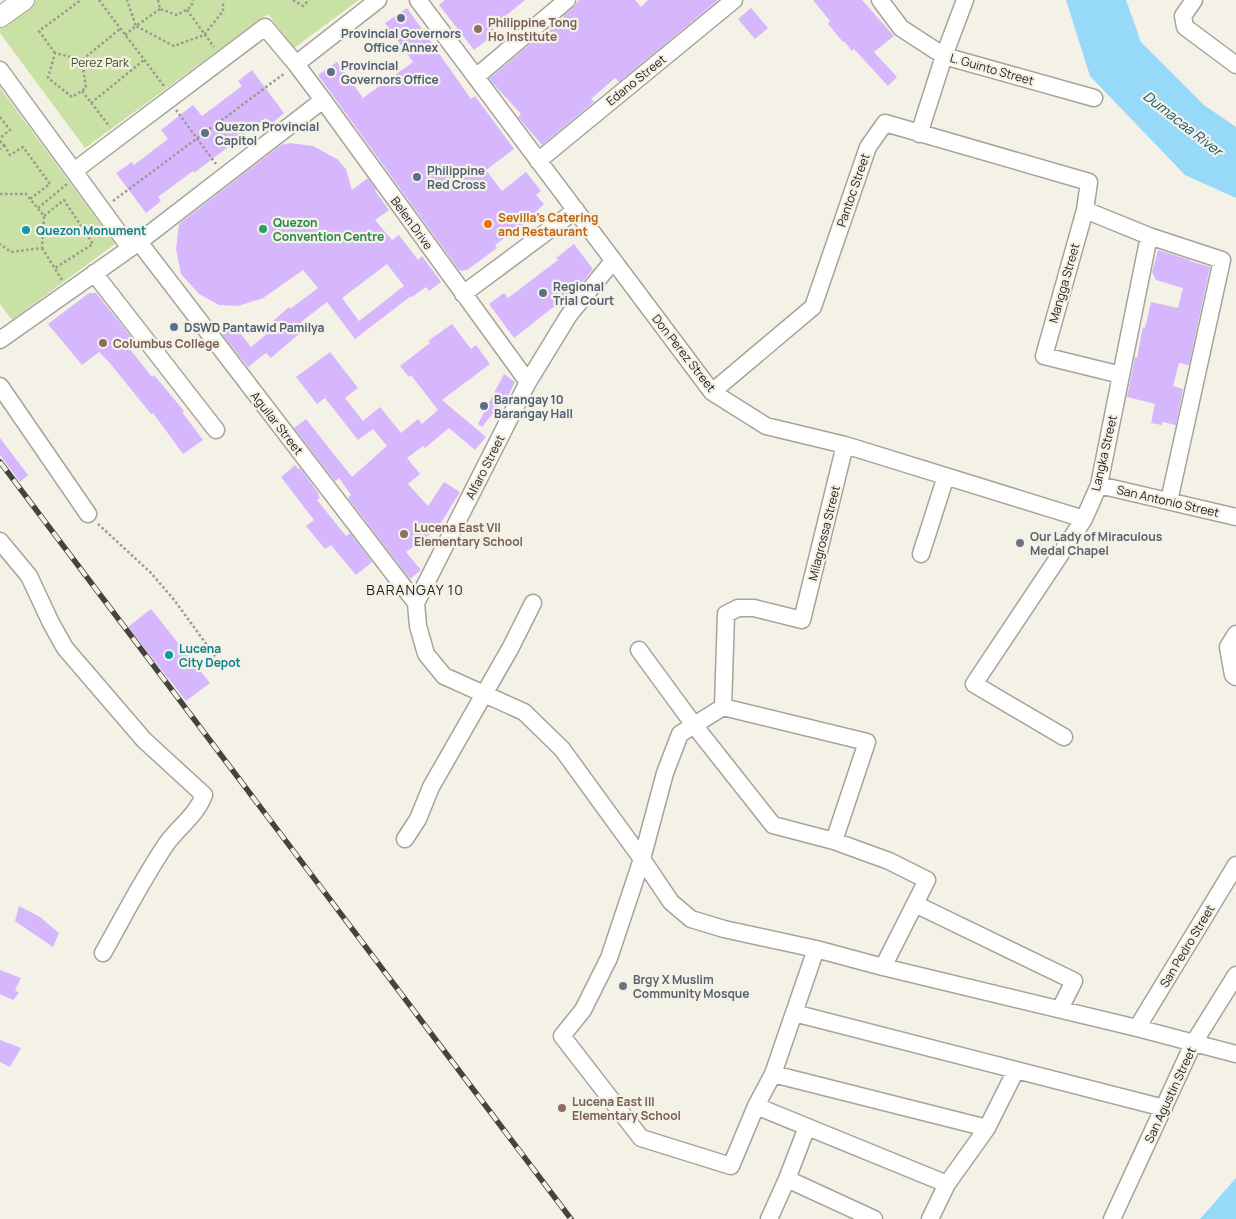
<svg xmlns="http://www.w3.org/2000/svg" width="1236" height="1219" font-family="Manrope,sans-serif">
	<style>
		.green { fill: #c9e1a4 }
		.water { fill: #96d9f9 }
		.building { fill: #d6b7fd; fill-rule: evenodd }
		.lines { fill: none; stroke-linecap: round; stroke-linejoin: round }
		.minor-casing { stroke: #a6a399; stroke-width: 19 }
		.major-casing { stroke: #a6a399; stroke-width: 22 }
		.path { stroke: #9b9991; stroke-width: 2.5; stroke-dasharray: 2.5 2.5; stroke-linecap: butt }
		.minor { stroke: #fff; stroke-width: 16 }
		.major { stroke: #fff; stroke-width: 20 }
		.rail-casing { stroke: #45433f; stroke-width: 5.5 }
		.rail { stroke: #f4f1e6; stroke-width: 4; stroke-dasharray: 11; stroke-linecap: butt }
		.service-dot { fill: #5c6f8a; stroke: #f4f1e6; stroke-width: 2 }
		.education-dot { fill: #8d6e63; stroke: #f4f1e6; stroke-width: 2 }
		.food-dot { fill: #e8710a; stroke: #f4f1e6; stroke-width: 2 }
		.leisure-dot { fill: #2e9e5b; stroke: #f4f1e6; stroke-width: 2 }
		.culture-dot { fill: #0f9aa8; stroke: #f4f1e6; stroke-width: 2 }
		.worship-dot { fill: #6b7280; stroke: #f4f1e6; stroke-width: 2 }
		.labels { text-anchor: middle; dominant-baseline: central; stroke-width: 4.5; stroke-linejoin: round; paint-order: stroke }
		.education-label { font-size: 12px; font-weight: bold; fill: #785e54; stroke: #f4f1e6; text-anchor: start }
		.service-label { font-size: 12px; font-weight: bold; fill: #4e5e75; stroke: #f4f1e6; text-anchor: start }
		.park-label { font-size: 12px; fill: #3e501c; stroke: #f4f1e6 }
		.street-label { font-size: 12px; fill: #24221f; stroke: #f4f1e6 }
		.food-label { font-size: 12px; font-weight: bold; fill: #c56008; stroke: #f4f1e6; text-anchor: start }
		.leisure-label { font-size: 12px; font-weight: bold; fill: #27864d; stroke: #f4f1e6; text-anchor: start }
		.culture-label { font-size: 12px; font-weight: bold; fill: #0d838f; stroke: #f4f1e6; text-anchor: start }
		.worship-label { font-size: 12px; font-weight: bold; fill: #5b616d; stroke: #f4f1e6; text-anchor: start }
		.water-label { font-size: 14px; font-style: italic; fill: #135873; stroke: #f4f1e6 }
		.neighbourhood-label { font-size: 14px; letter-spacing: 1px; fill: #24221f; stroke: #f4f1e6 }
	</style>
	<rect width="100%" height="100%" fill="#f4f1e6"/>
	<path class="green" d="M35,0H359L294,48L268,14L85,148L0,33V26Z
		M0,88L115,244L12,320L0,304Z"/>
	<path class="water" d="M1066,0H1126L1141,42L1204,105L1236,127V198L1185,175L1090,76Z
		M1236,1178V1219H1200Z"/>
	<path class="building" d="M445,0H525L492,27L496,33L474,50L439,5Z
		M579,0H635L641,7L648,0H718L619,82L615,78L591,99L594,102L542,145L518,117L521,114L489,79L535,40L536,42L564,18L563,16L573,8Z
		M813,0H862L894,36L874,52L897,77L888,86L854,49L852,51L844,41L843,42L828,24L830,21Z
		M407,8L471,99L475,96L514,149L486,170L502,191L526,172L541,191L536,195L544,204L522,225L495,245L497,248L467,270L462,271L459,270L318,75L337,62L363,98L413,62L385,23Z
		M751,8L768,28L755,39L738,19Z
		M252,70L284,113L271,124L266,118L194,173L193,171L158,197L161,201L146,213L116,173L132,162L134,165L168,139L161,130L193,105L202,116L242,86L238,81Z
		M290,143L313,146L337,159L346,169L352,190L368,178L376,190L375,191L389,210L375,220L392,240L399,235L418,260L422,256L441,282L429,291L426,287L412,297L411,296L355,339L327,302L301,322L306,328L271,358L266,353L248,367L221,333L233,324L251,347L277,325L273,321L289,307L290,309L318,288L303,270L263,298L238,306L219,305L199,294L181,274L176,249L179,224L281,145ZM387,264L404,286L359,321L342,298Z
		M574,244L593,269L579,287L514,338L489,304L504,293L508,298L558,260L556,258Z
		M1158,250L1190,260V261L1210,267L1189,365L1179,363L1173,386L1183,389L1176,425L1162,422V425L1151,423L1155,404L1127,397L1135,357L1137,358L1143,327L1145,328L1151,302L1178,308L1183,288L1156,280L1152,272Z
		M89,293H96L136,343L129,348L152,377L154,375L184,411L182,412L203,440L183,454L153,413L151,414L109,362L99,352L82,365L48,324Z
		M452,324L471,349L476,345L490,364L442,400L486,437L475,450L449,428L425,448L423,446L407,458L420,474L408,484L428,506L444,482L460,492L437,529L406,552L421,570L410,579L348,498L351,495L339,478L335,481L294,428L306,419L352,477L387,446L373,429L358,440L325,398L317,404L296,377L330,352L358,388L345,398L363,421L380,407L401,433L418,419L422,424L438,410L411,375L409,377L400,366L430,343L428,341Z
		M504,374L515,382L504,404L501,403L482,427L478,424Z
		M0,438L28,475L20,482L0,455Z
		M295,465L298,469L300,468L319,494L318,495L320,498L317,500L346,536L350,533L372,562L356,575L331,545L325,549L306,526L314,520L281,477Z
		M151,609L210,683L186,701L128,627Z
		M19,906L40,917L59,933L53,947L15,921Z
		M0,970L21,978L15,990L19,993L13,1000L0,994Z
		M0,1040L21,1048L10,1067L0,1062Z"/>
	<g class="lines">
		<defs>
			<path id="minor" d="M418,0L712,392L766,426L845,445L1084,519
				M880,0L901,28L944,56L1094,98
				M1194,0L1183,16L1185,27L1236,65
				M296,64L378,0
				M0,70L130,248
				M477,76L567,0
				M919,134L944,56L965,0
				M538,161L734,0
				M74,171L265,27L296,64L323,100L528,382
				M1085,210L1149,236L1222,260L1169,501
				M139,242L416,603
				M94,273L216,430
				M463,294L576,210
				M0,340L139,242L323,100
				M0,386L88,514
				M712,392L813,307L868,147L885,123L1089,182L1085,210L1044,356L1121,375
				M1099,485L1236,517
				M0,541L29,576L51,623L65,648L144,740L204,795C197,814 179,827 167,843C143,878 124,916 103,953
				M921,554L946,476
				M416,603L418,626L426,654L444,676L524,712L562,749L642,859L671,902L691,919L724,929L816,949L883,967L1137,1028L1236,1054
				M416,603L528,382L569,315L613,261
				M1236,634L1228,647L1233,675L1236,677
				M639,650L694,725L773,825L834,841
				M723,707L726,614L738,608H754L802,620L845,445
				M1064,737L974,684L1084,519L1099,485L1149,236
				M405,839L418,819L431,787L511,647L533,603
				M915,904L1074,981L1060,1009
				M816,949L773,1074L756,1106L731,1166L641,1138L562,1036L583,1010L609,958L642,859L665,773L680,734L723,707L867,742L834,841L889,861L927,880L883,967
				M794,1013L1164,1108
				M1137,1028L1236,865
				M773,1074L987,1128
				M756,1106L947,1184L987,1128L1016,1070
				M787,1179L874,1219
				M769,1219L787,1179L807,1127
				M930,1219L947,1184
				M1112,1219L1193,1044L1236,975"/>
			<path id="major" d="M0,17L24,0"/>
		</defs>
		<use href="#minor" class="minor-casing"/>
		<use href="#major" class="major-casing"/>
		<path class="path" d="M99,0L164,86
			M158,0L160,9L177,15L191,7L193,0
			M293,0L303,6L309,0
			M160,9L136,26L174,46L204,35L223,11V1
			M187,10L214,47
			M125,35L136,26L127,0
			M55,53L39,31L81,0
			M82,60L86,88L72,97L48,78L55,53L82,60L120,29
			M82,91L110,127
			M91,103L144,60
			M176,110L216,164
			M0,117L10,130L0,138
			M0,141L4,145L0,149
			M4,145L10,155L23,147L50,184L30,199
			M0,194H26L44,216L42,248L11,252L0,244
			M113,201L285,73
			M38,208L67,184
			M44,216L64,200L93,244L55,268
			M42,248L62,280
			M98,524L151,573L175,601L220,663"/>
		<use href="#minor" class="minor"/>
		<use href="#major" class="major"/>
		<defs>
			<path id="rail" d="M0,462L571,1219"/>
		</defs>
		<use href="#rail" class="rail-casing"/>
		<use href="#rail" class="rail"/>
	</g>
	<g class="service-dot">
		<circle cx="401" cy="18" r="5"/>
		<circle cx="331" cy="72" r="5"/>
		<circle cx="205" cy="133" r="5"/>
		<circle cx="417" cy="177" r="5"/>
		<circle cx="543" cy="293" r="5"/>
		<circle cx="174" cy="327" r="5"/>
		<circle cx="484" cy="406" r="5"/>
	</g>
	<g class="education-dot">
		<circle cx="478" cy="29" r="5"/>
		<circle cx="103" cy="343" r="5"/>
		<circle cx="404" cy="534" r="5"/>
		<circle cx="562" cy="1108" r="5"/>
	</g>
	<circle class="food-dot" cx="488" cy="224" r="5"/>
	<circle class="leisure-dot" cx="263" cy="229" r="5"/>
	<g class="culture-dot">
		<circle cx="26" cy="230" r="5"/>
		<circle cx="169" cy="655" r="5"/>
	</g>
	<g class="worship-dot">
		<circle cx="1020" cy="543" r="5"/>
		<circle cx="623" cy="986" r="5"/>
	</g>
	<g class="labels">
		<g class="education-label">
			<text x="488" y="22">Philippine Tong<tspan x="488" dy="14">Ho Institute</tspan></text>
			<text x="113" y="343">Columbus College</text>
			<text x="414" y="527">Lucena East VII<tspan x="414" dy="14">Elementary School</tspan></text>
			<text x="572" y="1101">Lucena East III<tspan x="572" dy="14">Elementary School</tspan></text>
		</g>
		<g class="service-label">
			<text x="401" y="33" text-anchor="middle">Provincial Governors<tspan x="401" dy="14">Office Annex</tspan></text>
			<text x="341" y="65">Provincial<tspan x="341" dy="14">Governors Office</tspan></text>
			<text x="215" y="126">Quezon Provincial<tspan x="215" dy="14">Capitol</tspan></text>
			<text x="427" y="170">Philippine<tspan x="427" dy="14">Red Cross</tspan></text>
			<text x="553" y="286">Regional<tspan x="553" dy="14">Trial Court</tspan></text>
			<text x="184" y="327">DSWD Pantawid Pamilya</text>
			<text x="494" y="399">Barangay 10<tspan x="494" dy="14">Barangay Hall</tspan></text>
		</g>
		<g class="park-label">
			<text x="100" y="62">Perez Park</text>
		</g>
		<g class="street-label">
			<text transform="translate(992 69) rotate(16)">L. Guinto Street</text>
			<text transform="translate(636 80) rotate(-39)">Edano Street</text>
			<text transform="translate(853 190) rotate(-71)">Pantoc Street</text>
			<text transform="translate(412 223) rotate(54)">Belen Drive</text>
			<text transform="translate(1064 283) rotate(-74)">Mangga Street</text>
			<text transform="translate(684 353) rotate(52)">Don Perez Street</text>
			<text transform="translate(277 423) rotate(52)">Aguilar Street</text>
			<text transform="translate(1104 453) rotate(-77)">Langka Street</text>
			<text transform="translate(485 467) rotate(-63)">Alfaro Street</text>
			<text transform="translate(1168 501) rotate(13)">San Antonio Street</text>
			<text transform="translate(824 533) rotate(-76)">Milagrossa Street</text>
			<text transform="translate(1187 946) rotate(-59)">San Pedro Street</text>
			<text transform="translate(1170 1095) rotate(-65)">San Agustin Street</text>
		</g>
		<g class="food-label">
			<text x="498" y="217">Sevilla's Catering<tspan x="498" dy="14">and Restaurant</tspan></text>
		</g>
		<g class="leisure-label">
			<text x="273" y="222">Quezon<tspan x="273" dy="14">Convention Centre</tspan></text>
		</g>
		<g class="culture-label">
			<text x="36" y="230">Quezon Monument</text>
			<text x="179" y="648">Lucena<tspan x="179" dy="14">City Depot</tspan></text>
		</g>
		<g class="worship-label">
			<text x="1030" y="536">Our Lady of Miraculous<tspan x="1030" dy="14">Medal Chapel</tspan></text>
			<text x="633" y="979">Brgy X Muslim<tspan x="633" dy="14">Community Mosque</tspan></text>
		</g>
		<g class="water-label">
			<text transform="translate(1183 123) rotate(38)">Dumacaa River</text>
		</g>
		<g class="neighbourhood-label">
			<text x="415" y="589">BARANGAY 10</text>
		</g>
	</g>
</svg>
